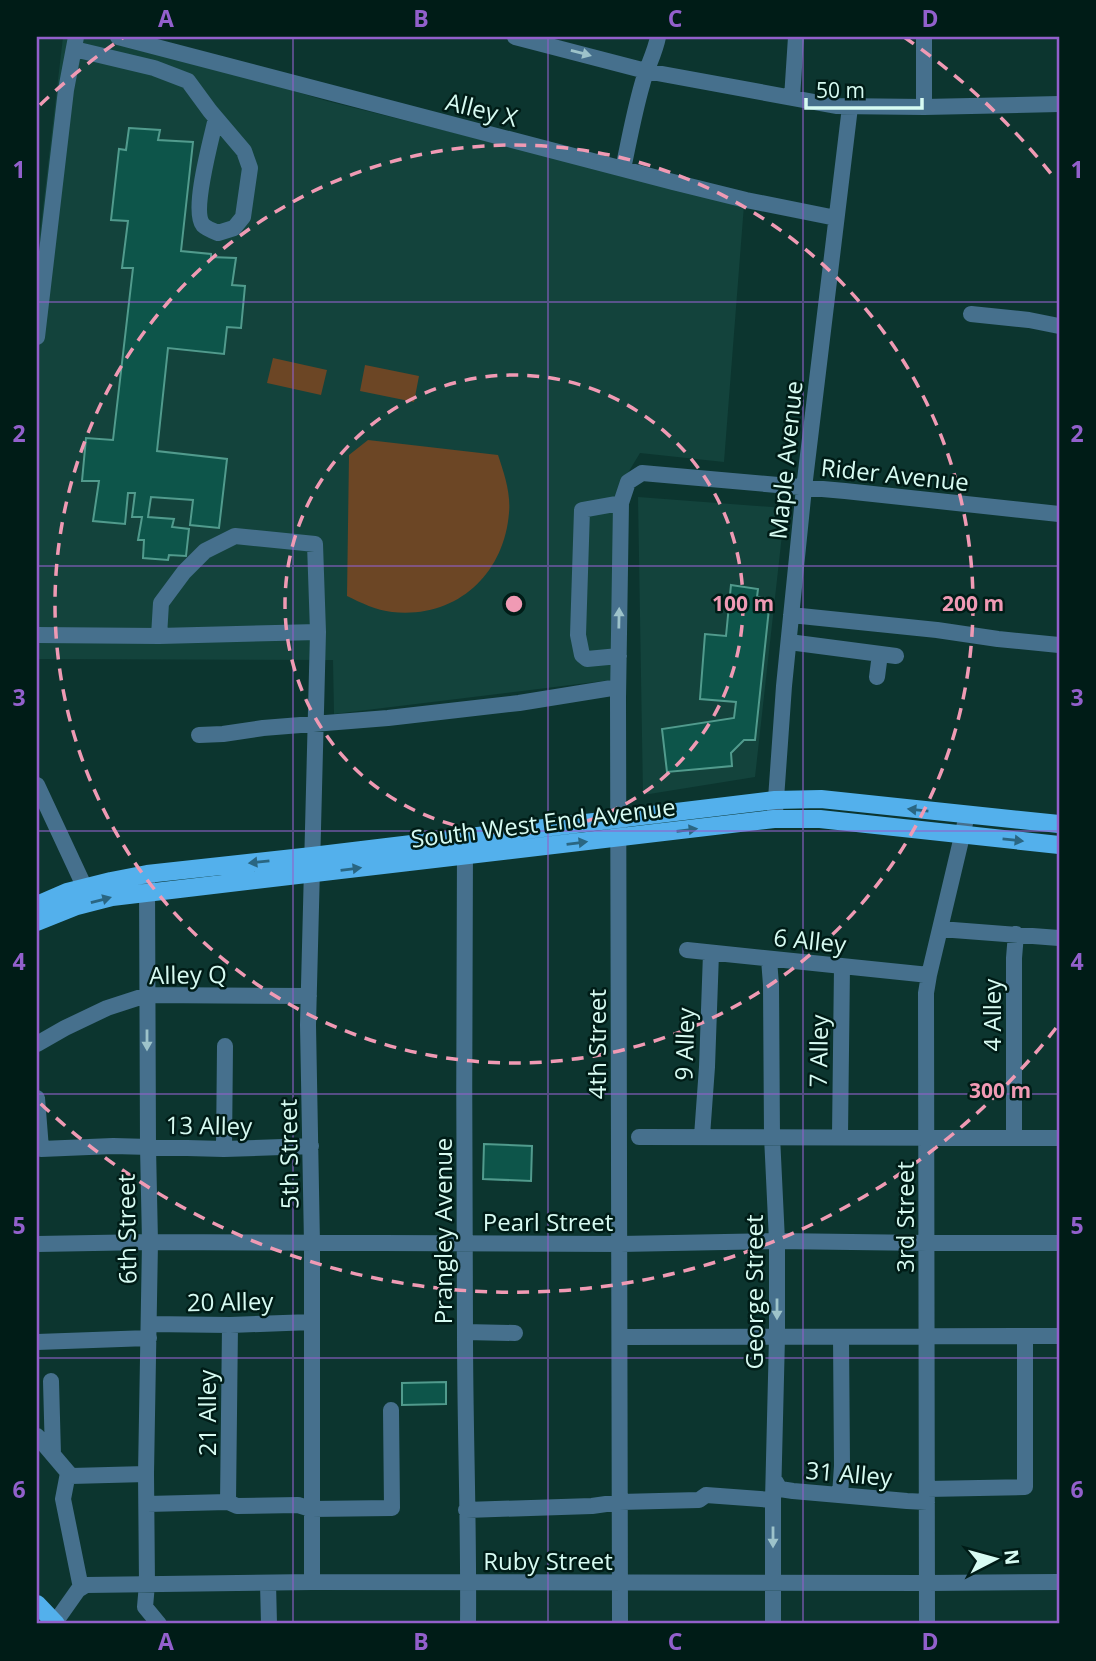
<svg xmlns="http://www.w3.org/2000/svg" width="1096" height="1661" font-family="'Open Sans',sans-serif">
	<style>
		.built { fill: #13433c }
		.green { fill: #6c4625 }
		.building { fill: #0d554a; stroke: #519b8d; stroke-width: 2 }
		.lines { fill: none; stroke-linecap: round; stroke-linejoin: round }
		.minor { stroke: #46708d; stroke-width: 16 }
		.major { stroke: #53b0ec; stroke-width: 18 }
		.oneway { fill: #9dc3ca }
		.oneway2 { fill: #2a6682 }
		.grid { fill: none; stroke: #9260cc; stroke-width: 2; stroke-opacity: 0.55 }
		.ring { fill: none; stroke: #f09ab4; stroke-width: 3.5; stroke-dasharray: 12 9 }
		.labels { text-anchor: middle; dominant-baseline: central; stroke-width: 5; stroke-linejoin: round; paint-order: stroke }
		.street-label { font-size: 24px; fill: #d7fbf2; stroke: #001c17 }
		.centre { fill: #f09ab4; stroke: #001c17; stroke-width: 3.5 }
		.ring-label { font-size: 21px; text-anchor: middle; font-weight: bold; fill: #f09ab4; stroke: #001c17; stroke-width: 5; stroke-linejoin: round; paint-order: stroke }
		.neatline { fill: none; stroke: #9260cc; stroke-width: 2.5 }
		.grid-label { font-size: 23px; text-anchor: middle; font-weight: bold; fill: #9260cc }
	</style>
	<rect width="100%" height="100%" fill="#0c352f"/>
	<path class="built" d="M63,37H115L327,101L744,205L724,462L640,453L617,491L611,680L334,714L333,660L37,659V259Z
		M638,497L785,508L755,777L643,795Z"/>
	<path class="green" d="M273,358L327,370L321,395L267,383Z
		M365,365L419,376L414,402L360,391Z
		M368,440L498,455C504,473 511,493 509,513C504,575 456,619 392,612C376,610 361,603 347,596L349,455Z"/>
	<path class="building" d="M129,128L160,130L158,140L193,142L181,251L211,254V257L236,258L232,285L245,286L241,328L227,327L224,354L168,348L157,451L227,459L219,528L190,525L193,500L151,497L148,517L174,519L172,527L189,529L186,556L169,555L168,560L143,558L144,540H138L142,517H132L135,493H128L125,524L93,521L99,481H82L86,438L113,440L133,268H122L128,221L111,220L119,149L126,150Z
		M731,585L758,589L757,597L770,599L755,740H744L731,753L732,766L667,772L662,729L734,718L736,702L700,699L705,634L726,636Z
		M484,1144L532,1146L531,1181L483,1179Z
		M446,1382V1404L402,1405V1383Z"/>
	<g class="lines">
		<path class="minor" d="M118,37L673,182L746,200L836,218
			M515,37L646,71L836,106L924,107L1059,104
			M924,37V107
			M74,49L154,68L188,81L210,111L244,151L250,168L243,217L234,228L218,233C213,231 206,228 203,225C191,211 212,137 216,118
			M792,98L796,37
			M623,169C629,141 634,113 642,85C646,69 655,53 658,37
			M971,314L1029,320L1059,326
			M37,337L66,90L76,37
			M791,615L937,630L998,639L1059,645
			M37,635L159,636L318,632L308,1025L312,1244V1582
			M159,636L161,603L184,572L205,551L235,536L315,544L318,632
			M789,642L896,656
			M619,656L587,659L582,655L578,635L582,510L621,503
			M877,677L880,654
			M199,735L223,734L263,728L388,718L519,703L618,687
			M37,785L85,888
			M775,813L784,686L804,488L850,107
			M465,843C464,1006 464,1169 465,1332C465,1429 469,1527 468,1624
			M147,880L148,1147L150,1242L146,1474L147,1584L145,1607L159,1624
			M940,929L1059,938
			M687,950L929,975
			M769,959L771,985L772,1136L777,1241V1337L773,1500V1624
			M37,1044L65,1028L107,1008L147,995L309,996
			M37,1098L41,1149L113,1146L224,1149L311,1146
			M702,1136L707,1067L711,953
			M840,1136L842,966
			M639,1137L1059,1138
			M1014,1138V958L1016,934
			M224,1149L225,1046
			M37,1244L150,1242L620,1244L777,1241L926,1243H1059
			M149,1324L230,1325L312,1322
			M465,1332L515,1333
			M620,1337L1059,1336
			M37,1342L149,1338
			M51,1381L53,1455
			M37,1436L71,1476L146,1474
			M68,1473L63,1499L81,1588
			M774,1479L780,1489L793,1491L907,1501L927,1502
			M927,1489L1025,1487V1337
			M840,1495L842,1466L841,1337
			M228,1502L230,1325
			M147,1504L228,1502L237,1506L298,1505L311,1509L392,1508L391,1410
			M466,1510L592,1506L620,1502L699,1500L706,1495L773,1500
			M268,1583L269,1624
			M54,1624L78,1590L86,1585L312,1582L927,1583L1059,1582
			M620,1624L618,698L621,503L628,482L642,473L845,491L1059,514
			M927,1624L926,993L929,975L967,815"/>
		<path class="major" d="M37,905L67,892L111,881L147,874L312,856L775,800L821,799L1059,824
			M37,922L77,906L112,897L774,819H820L1059,845
			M37,1604L56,1624"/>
	</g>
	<defs><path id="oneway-solid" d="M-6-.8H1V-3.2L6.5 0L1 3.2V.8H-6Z" transform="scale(1.75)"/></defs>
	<g class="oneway">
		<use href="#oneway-solid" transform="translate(581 53) rotate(15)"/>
		<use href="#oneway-solid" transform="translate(619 618) rotate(-89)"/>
		<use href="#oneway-solid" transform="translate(147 1040) rotate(90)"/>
		<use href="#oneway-solid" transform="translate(777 1309) rotate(90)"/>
		<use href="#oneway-solid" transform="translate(773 1537) rotate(90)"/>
	</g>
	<g class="oneway2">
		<use href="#oneway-solid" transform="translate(918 810) rotate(-174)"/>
		<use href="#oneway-solid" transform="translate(687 830) rotate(-7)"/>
		<use href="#oneway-solid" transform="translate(1013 840) rotate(6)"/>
		<use href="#oneway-solid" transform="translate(577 843) rotate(-7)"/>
		<use href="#oneway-solid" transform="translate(259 862) rotate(174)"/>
		<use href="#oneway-solid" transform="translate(351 869) rotate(-7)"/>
		<use href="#oneway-solid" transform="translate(101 900) rotate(-15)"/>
	</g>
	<path class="grid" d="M293,37V1624M548,37V1624M803,37V1624M37,302H1059M37,566H1059M37,831H1059M37,1094H1059M37,1358H1059"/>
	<g class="ring">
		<circle cx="514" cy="604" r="229"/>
		<circle cx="514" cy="604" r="459"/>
		<path d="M1056 1028A688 688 0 0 1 40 1103M40 105A688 688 0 0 1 124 37M904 37A688 688 0 0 1 1056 180"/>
	</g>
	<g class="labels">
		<g class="street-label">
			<text transform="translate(482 109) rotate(14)">Alley X</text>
			<text transform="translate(785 460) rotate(-84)">Maple Avenue</text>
			<text transform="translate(895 474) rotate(6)">Rider Avenue</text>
			<text transform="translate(543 822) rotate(-7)">South West End Avenue</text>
			<text transform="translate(810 940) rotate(6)">6 Alley</text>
			<text transform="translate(188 974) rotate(-1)">Alley Q</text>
			<text transform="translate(991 1015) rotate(-90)">4 Alley</text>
			<text transform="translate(596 1044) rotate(-90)">4th Street</text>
			<text transform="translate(684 1044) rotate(-88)">9 Alley</text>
			<text transform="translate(818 1051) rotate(-89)">7 Alley</text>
			<text transform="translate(209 1125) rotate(1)">13 Alley</text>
			<text transform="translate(288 1154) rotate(-91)">5th Street</text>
			<text transform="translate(904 1217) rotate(-90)">3rd Street</text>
			<text x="548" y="1221">Pearl Street</text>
			<text transform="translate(126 1229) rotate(-91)">6th Street</text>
			<text transform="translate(442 1231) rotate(-90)">Prangley Avenue</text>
			<text transform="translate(753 1292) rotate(-90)">George Street</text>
			<text transform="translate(230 1301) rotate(-1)">20 Alley</text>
			<text transform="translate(206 1413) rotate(-90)">21 Alley</text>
			<text transform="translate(849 1473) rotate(5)">31 Alley</text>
			<text x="548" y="1560">Ruby Street</text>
		</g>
	</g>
	<circle cx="514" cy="604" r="10" class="centre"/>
	<g class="ring-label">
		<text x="743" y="611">100 m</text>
		<text x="973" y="611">200 m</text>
		<text x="1000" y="1098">300 m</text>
	</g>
	<rect width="1096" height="1661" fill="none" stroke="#001c17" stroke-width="77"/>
	<g transform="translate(995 1559) rotate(84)" stroke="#001c17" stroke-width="5" paint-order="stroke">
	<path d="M0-5L12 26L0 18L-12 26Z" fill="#d7fbf2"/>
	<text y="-10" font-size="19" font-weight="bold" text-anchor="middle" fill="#d7fbf2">N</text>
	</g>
	<path d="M806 98v10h116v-10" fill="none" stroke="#d7fbf2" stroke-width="3.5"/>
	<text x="816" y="98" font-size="21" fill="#d7fbf2" stroke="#001c17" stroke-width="5" paint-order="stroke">50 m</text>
	<rect x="38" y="38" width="1020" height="1584" class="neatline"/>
	<g class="grid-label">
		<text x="166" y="27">A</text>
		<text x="421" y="27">B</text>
		<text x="675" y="27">C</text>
		<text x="930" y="27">D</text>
		<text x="19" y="178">1</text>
		<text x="1077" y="178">1</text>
		<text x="19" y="442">2</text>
		<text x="1077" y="442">2</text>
		<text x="19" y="706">3</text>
		<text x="1077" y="706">3</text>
		<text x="19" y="970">4</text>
		<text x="1077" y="970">4</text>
		<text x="19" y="1234">5</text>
		<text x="1077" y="1234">5</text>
		<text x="19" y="1498">6</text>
		<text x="1077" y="1498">6</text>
		<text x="166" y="1650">A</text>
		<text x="421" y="1650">B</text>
		<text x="675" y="1650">C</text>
		<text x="930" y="1650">D</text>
	</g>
</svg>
